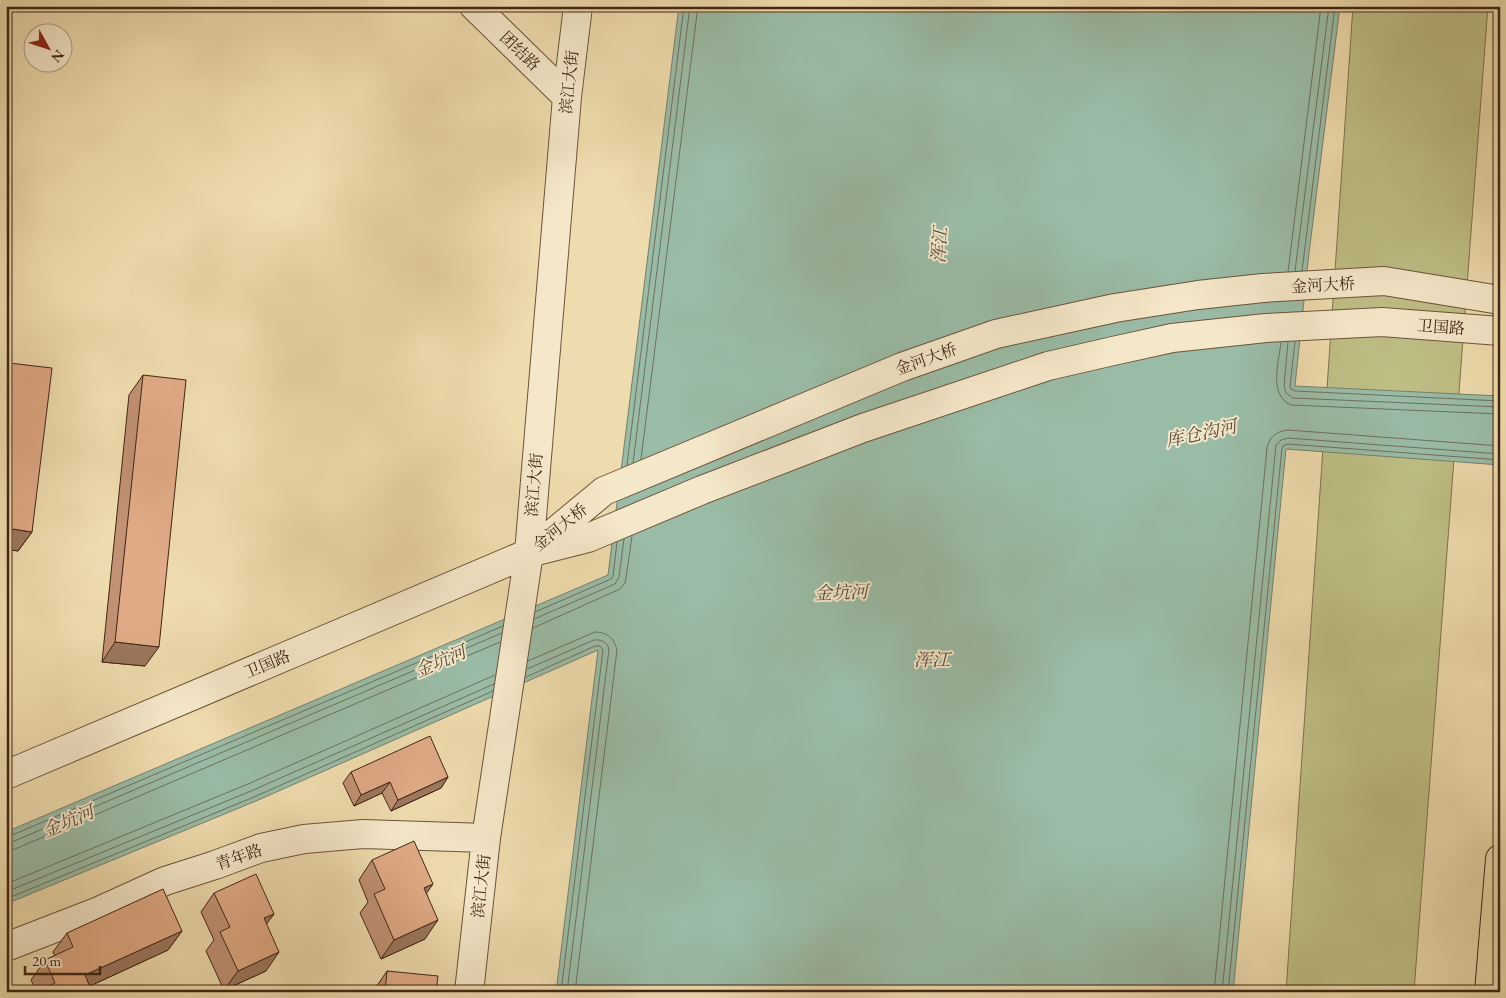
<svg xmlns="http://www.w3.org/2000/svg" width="1506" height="998" font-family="'EB Garamond','Noto Serif SC',serif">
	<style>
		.green { fill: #bfbf86; stroke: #80724e }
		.water { fill: #9abca7; stroke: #76806d }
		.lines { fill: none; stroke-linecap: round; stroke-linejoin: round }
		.shore { stroke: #6e705e; stroke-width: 1 }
		.minor-casing { stroke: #6c533b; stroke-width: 30 }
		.major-casing { stroke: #412515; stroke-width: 30 }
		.minor { stroke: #f5e8ca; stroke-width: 28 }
		.major { stroke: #efdcae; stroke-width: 28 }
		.wall { fill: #c19273; stroke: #412515 }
		.shaded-wall { fill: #9d775e; stroke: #412515 }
		.building { fill: #e0aa86; stroke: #412515 }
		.labels { text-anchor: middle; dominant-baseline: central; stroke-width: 4; stroke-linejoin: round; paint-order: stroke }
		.street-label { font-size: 16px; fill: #412515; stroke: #f5e8ca }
		.water-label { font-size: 18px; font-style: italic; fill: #574b3a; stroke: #f5e8ca }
	</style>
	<rect width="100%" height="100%" fill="#efdcae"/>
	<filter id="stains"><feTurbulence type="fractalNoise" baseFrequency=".004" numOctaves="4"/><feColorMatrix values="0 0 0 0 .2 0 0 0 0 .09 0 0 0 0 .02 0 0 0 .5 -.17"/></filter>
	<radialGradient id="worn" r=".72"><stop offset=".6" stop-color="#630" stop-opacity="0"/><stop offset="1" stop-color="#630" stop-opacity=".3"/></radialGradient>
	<path class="green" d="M1353,6H1488L1414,992H1286Z"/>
	<path class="water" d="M679,6H1340L1309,253L1295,386L1500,396V465L1286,449L1233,992H556L598,650L256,801L6,904V832L608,575Z"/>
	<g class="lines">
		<path class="shore" d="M1295,271L1329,6
			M1302,271L1335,6
			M1288,272L1321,6
			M1281,342C1279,362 1268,395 1291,405L1500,414
			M1288,342L1284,386L1286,393L1293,398L1500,407
			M1295,342L1290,386L1291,389L1295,391L1500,401
			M641,459L698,6
			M633,463L690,6
			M627,465L684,6
			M535,612L611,579L613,576L617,542
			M534,619L615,584L619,577L624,539
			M533,628L620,589L625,583L626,578L632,536
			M528,661L595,632C607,632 614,638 617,650L575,992
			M527,669L594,640C601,639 607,642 609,649L567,992
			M526,677L595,646H600L603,650L561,992
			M6,836H10L503,626
			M6,843L12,842L502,633
			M6,850L15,849L500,642
			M6,884L248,784L495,675
			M6,892L251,791L494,684
			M6,899L254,797L493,691
			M1214,992L1267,448C1270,437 1276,431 1288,430L1500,446
			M1222,992L1276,445L1281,440L1288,438L1500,454
			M1228,992L1282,448L1284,445L1288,444L1500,460"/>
		<defs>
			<path id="minor" d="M474,6L567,97
				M534,549L604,491L902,367L996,334L1115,308L1198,295L1263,288L1384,281L1500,300
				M6,775L529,553L588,538L702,490L863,428L1048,366L1113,351L1172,338L1266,328L1382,322L1500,331
				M6,947L99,911L165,881L215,865L261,848L304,839L363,834L486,838
				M469,992L486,838L529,553L567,97L578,6"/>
			<path id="major" d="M1489,992L1500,859"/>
		</defs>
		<use href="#minor" class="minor-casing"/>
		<use href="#major" class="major-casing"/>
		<use href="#minor" class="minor"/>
		<use href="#major" class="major"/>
	</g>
	<path class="wall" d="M9,363L32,532L18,551L6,549V367Z
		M143,375L145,666L102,662L129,395Z
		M351,772L448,777L441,788L391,811L382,793L354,806L343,783Z
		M372,860L427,894L425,939L381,959L360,913L368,902L359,880Z
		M214,893L274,914L266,924V971L224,990L206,951L214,940L201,912Z
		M182,931L168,950L90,986L92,992H37L31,980L45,960L55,956L53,952L67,933Z
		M387,971L436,992H373L374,990Z"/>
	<path class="shaded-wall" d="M6,528L32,532L18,551L6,549Z
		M115,642L159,647L145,666L102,662Z
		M448,777L441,788L391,811L398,800Z
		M390,782L382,793L354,806L361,795Z
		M433,884L420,903L424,888Z
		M274,914L260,933L264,918Z
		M438,920L425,939L381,959L394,940Z
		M182,931L168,950L77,992L85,975Z
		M279,952L266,971L224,990L238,971Z"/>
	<path class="building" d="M9,363L52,368L32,532L6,528V387Z
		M143,375L186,380L159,647L115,642Z
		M430,736L448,777L398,800L390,782L361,795L351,772Z
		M414,841L433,884L424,888L438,920L394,940L374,894L385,889L372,860Z
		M256,874L274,914L264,918L279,952L238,971L220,932L230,927L214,893Z
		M163,889L182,931L85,975L92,992H44L42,989L55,983L45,960L73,947L67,933Z
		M387,971L438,976L436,992H385Z"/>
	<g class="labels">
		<g class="street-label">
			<text transform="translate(520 51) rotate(44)">团结路</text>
			<text transform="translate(569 82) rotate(-84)">滨江大街</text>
			<text transform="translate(1323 285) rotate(-3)">金河大桥</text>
			<text transform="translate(1441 327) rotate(4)">卫国路</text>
			<text transform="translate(926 359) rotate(-20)">金河大桥</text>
			<text transform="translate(534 485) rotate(-85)">滨江大街</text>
			<text transform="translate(560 527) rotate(-39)">金河大桥</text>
			<text transform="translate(267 664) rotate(-23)">卫国路</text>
			<text transform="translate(239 857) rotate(-19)">青年路</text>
			<text transform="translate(481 886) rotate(-84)">滨江大街</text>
		</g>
		<g class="water-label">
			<text transform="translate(939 245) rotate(-86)">浑江</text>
			<text transform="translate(1201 433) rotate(-12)">库仓沟河</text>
			<text transform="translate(841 592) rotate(-2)">金坑河</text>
			<text x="932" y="659">浑江</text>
			<text transform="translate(440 661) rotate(-23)">金坑河</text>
			<text transform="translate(68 821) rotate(-23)">金坑河</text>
		</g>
	</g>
	<rect width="1506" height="998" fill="none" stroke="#efdcae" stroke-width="25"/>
	<rect x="8" y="8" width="1491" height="983" fill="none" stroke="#412515" stroke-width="2.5"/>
	<rect x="12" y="12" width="1481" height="973" fill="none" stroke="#412515"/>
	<g transform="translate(48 48) rotate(130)"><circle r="24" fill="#f5e8ca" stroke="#ad9a82"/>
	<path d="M0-4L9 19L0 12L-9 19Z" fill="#8f2418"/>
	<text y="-8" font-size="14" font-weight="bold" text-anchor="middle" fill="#412515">N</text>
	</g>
	<path d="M25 966v8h75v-8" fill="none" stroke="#412515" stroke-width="2.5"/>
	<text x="32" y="966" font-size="15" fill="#412515" stroke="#f5e8ca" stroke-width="4" paint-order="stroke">20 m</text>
	<rect width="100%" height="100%" filter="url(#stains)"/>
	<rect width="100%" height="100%" fill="url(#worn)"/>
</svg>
